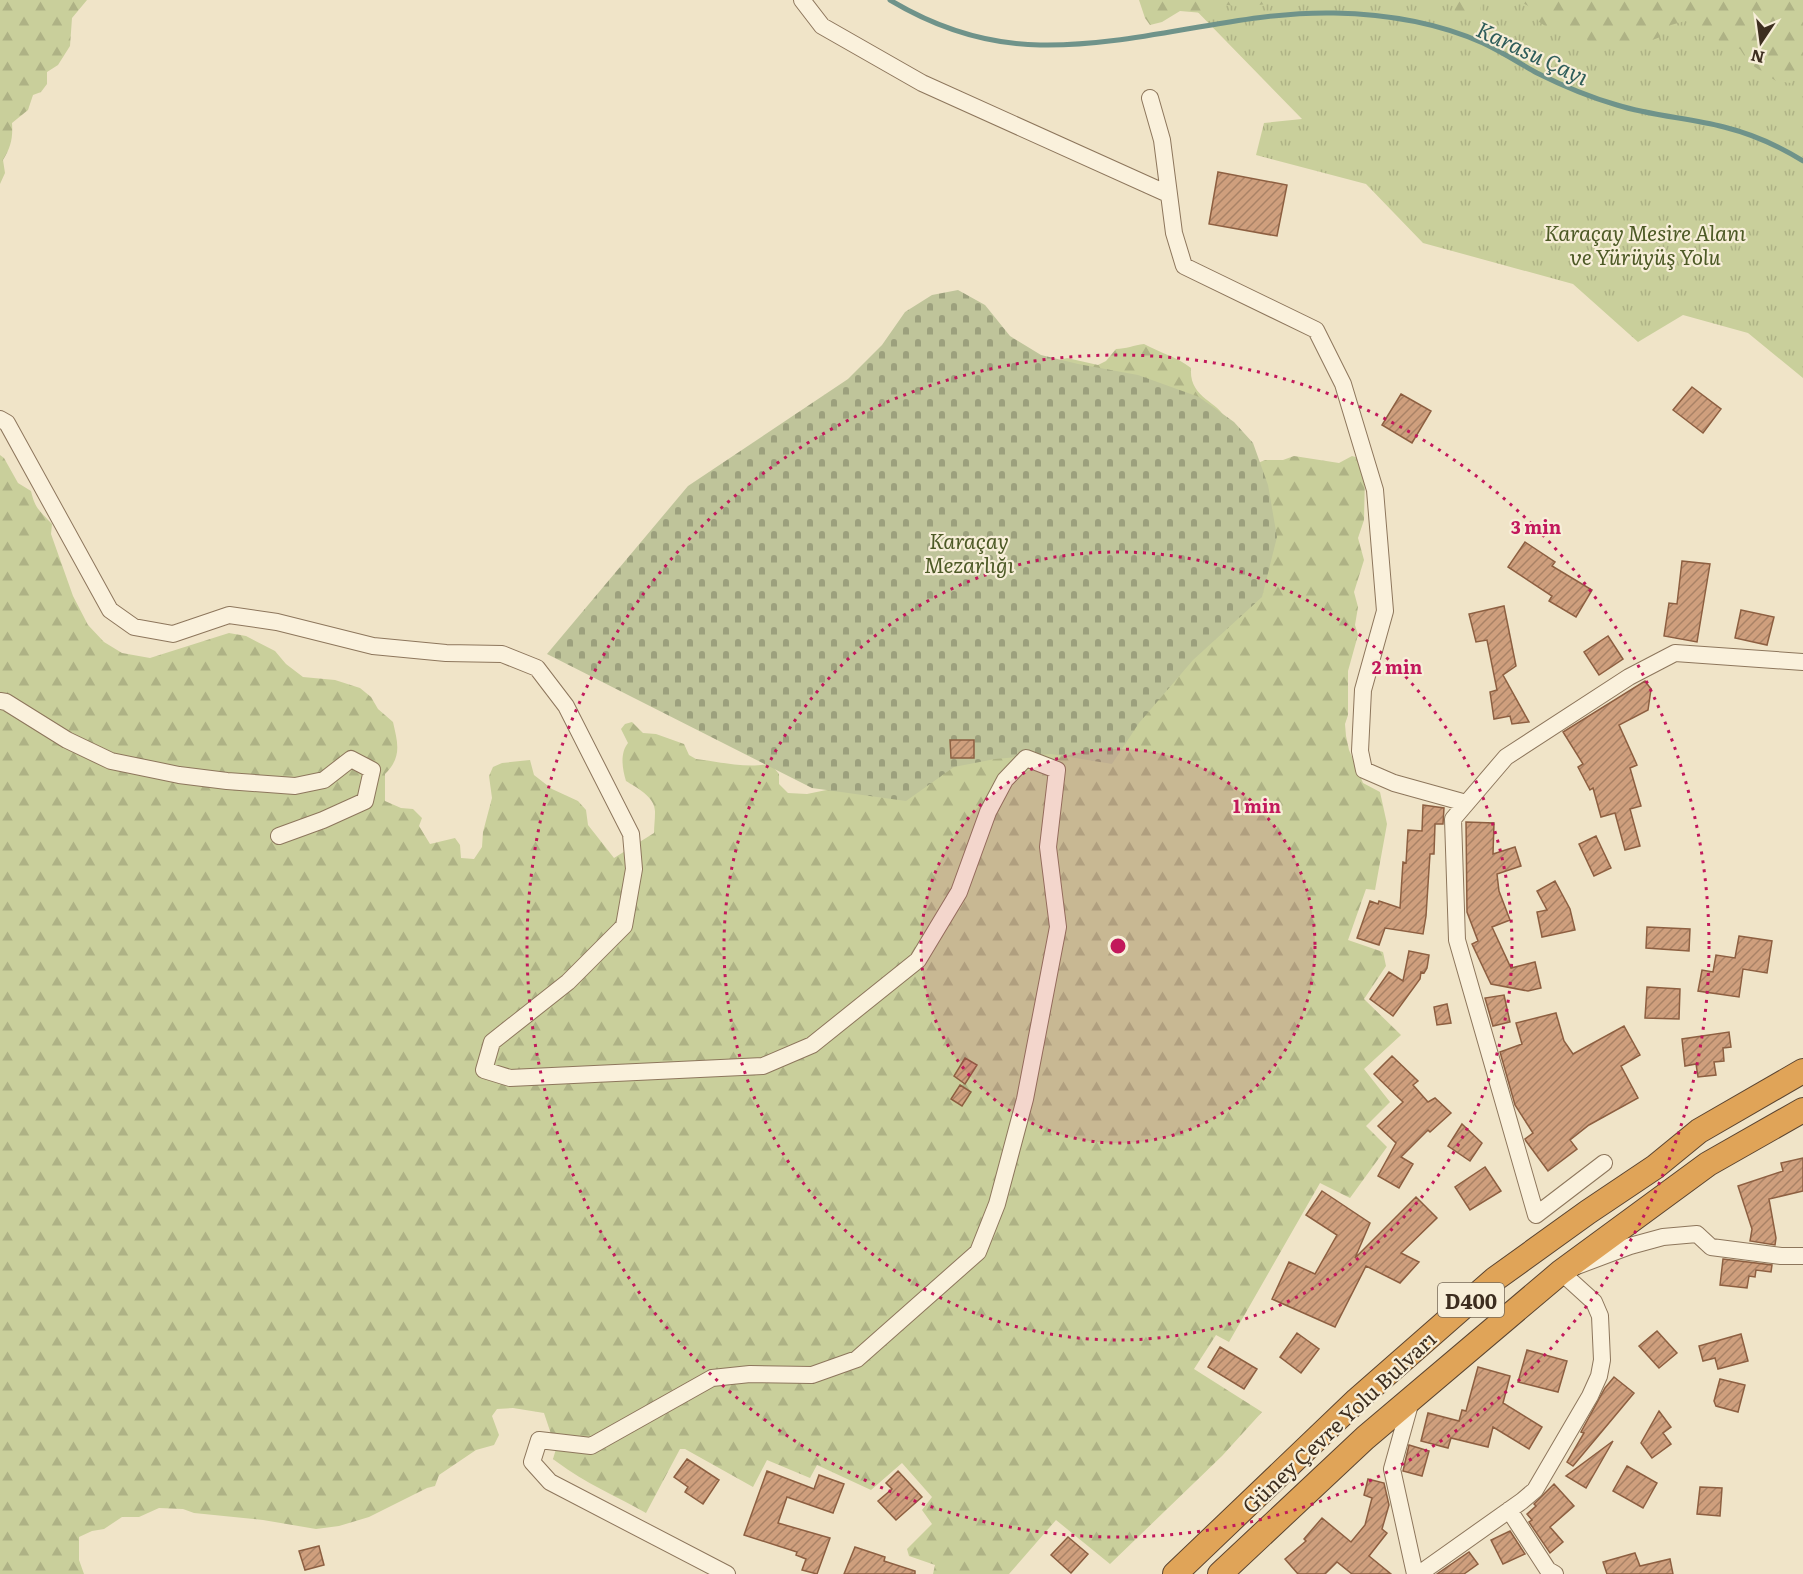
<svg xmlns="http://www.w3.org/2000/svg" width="1803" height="1574" font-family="Literata,serif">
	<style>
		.grass { fill: url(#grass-tufts) }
		.forest { fill: url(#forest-firs) }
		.cemetery { fill: url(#cemetery-stones) }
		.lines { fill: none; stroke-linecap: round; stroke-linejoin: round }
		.stream { stroke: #6f938a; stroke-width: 5 }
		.building { fill: url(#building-hatch); stroke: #8d5f41; stroke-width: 1.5 }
		.minor-casing { stroke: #8d765c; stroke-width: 18 }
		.highway-casing { stroke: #5b4430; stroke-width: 26 }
		.minor { stroke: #faf1dc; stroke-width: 16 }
		.highway { stroke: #e0a458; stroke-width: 24 }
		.ring { fill: none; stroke: #c2185b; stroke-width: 3; stroke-dasharray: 3 6 }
		.labels { text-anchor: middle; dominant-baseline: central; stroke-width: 4.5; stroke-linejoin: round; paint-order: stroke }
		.shield { fill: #f7eed8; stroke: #756857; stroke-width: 1.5 }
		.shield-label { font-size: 20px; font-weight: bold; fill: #3d2e20 }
		.park-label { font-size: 21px; font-style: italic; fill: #4d5a26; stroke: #f7eed8 }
		.street-label { font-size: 21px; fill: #3d2e20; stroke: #f7eed8 }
		.water-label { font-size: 22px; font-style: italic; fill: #2f5d5a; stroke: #f7eed8 }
		.centre { fill: #c2185b; stroke: #f7eed8; stroke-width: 3 }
		.ring-label { font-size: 18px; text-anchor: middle; font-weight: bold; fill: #c2185b; stroke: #f7eed8; stroke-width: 4.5; stroke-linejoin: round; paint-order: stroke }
	</style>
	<defs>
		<pattern id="grass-tufts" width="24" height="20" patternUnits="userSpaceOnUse" patternTransform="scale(1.5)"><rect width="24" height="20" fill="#c9cf9b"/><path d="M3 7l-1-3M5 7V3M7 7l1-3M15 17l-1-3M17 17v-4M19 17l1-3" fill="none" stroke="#aeb285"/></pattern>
		<pattern id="forest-firs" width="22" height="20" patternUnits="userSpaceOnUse" patternTransform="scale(1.5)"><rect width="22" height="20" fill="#c9cf9b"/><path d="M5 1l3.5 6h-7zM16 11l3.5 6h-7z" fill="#aeb285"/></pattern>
		<pattern id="cemetery-stones" width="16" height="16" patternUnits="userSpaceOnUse" patternTransform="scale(1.5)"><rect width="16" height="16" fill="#bfc49a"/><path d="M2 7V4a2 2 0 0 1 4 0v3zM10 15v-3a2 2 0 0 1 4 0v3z" fill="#9ca07d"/></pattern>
		<pattern id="building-hatch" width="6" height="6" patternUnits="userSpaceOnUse" patternTransform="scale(1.5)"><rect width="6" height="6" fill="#cf9f7d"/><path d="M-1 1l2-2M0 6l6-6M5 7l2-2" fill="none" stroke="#a98266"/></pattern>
	</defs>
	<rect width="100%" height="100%" fill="#f0e4c8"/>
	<path class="grass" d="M1186,0H1803V378L1748,333L1683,315L1638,342L1573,284L1423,243L1366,184L1256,155L1264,123L1302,119Z"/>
	<path class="forest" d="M0,0H87L72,18L70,46L58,65L47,72V84L41,92L33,95L28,110L12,123C13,138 11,147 3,160L5,173L0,184Z
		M1139,0H1276L1267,4L1241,7L1228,5L1213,8L1203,13L1180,11L1162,22L1150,25L1145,18Z
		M1445,0H1479L1481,11L1473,13L1463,20L1456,15L1453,6Z
		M1516,0H1803V70L1791,83L1776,81L1749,63L1740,49L1719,41L1713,31L1685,21L1671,25L1662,32L1660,37L1635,47L1623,41L1592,44L1585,37L1565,35L1554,26H1545L1538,21C1536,8 1527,5 1516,0Z
		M1144,344C1160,353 1176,356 1191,368C1189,399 1218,400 1227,421L1258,463L1265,460H1283L1294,456L1339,463L1352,456L1359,458L1365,475L1364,520L1358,538L1364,560L1354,592L1358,607L1355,625L1358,635L1348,671V715L1345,724L1346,736L1349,750L1363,783L1380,792L1387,824L1375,890L1366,889L1348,940L1383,952L1386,966L1364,999L1401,1035L1364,1069L1390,1102L1366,1126L1387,1147L1350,1198L1320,1183L1229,1342L1216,1335L1194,1369L1262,1412L1222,1456L1110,1564L1056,1520L1009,1574H933L935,1565L909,1556L907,1549L932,1524L922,1510L932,1497L902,1463L871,1490L817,1465L810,1478L767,1460L753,1487L685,1449H680L646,1513C616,1496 585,1483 557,1462L553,1459L556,1449L544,1413L513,1408L497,1409L492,1416L499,1435L494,1445L476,1450L439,1475L435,1486L427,1488L369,1517L339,1526L316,1529L263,1520L194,1513L183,1509L159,1508L139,1517H122L104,1529L92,1531L79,1537V1560L84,1574H0V455L4,458L18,483L31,491C35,509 40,511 52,524L51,534L73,596L88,625L104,642L122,653L150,658L229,633L246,636L275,651L286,664L303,677L335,680L360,688L371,697L378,709L393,722C398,744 402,757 385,774V801L401,808L413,809L422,818L419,826L430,844L455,838L460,845L461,858L474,859L482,847L483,832L492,798L489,776L493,767L502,763L530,760L534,775L552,789L578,801L586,810L588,825L614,858L654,833C654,826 655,820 655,813C656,797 637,788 626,781C622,768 620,753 628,743L621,729L625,724L632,722L643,733L656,734L684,744L689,755L696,759C716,761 751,770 770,763L779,774V784L788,793L807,794L836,788L1053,362L1067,358L1098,365L1106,361L1116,349C1126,349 1134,345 1144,344Z"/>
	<path class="cemetery" d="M958,290L985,305L1010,336L1041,355L1078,364L1138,375L1199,397L1234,422L1253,443L1268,485L1277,537L1262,597L1193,660L1139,723L1112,764L1051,754L995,759L954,767L906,801L812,788L547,654L688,486L848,379L882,345L905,312L932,295Z"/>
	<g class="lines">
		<path class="stream" d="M890,0C935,27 987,44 1040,45C1139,47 1235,11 1334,13C1385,14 1436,22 1483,43C1502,52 1519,63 1537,73C1563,86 1589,97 1617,105C1652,116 1689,118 1724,127C1752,134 1779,146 1803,161"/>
	</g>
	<path class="building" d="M1218,172L1287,185L1277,236L1209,224Z
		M1692,387L1721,409L1703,433L1673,410Z
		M1401,394L1431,411L1412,443L1382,425Z
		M1525,542L1555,562L1552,566L1592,590L1576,617L1549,601L1552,596L1508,567Z
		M1682,561L1710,564L1697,642L1664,636L1669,603L1677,604Z
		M1504,606L1516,666L1503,675L1529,722L1512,724L1510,716L1494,719L1490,692L1497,690L1487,640L1476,642L1469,614Z
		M1741,610L1774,617L1767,645L1735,638Z
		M1608,636L1623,659L1599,675L1584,652Z
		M1645,681L1651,689L1648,710L1619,725L1637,765L1630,768L1641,806L1630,809L1640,846L1625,850L1615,813L1601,817L1593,788L1590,790L1578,767L1583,764L1563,732Z
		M950,740H974V758H951Z
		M1423,805L1444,808L1443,824H1435L1434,854H1430L1426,916L1423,934L1385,928L1379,945L1357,938L1370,901L1378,904L1379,901L1400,908L1403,862L1406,863L1408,830L1422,831Z
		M1466,822L1494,823L1493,854L1515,847L1521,866L1497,874L1499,891L1510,920L1492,927L1511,968L1535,962L1541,988L1528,991L1491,984L1472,944L1478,941L1467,912Z
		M1596,836L1611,868L1594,876L1579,844Z
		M1555,881L1570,909L1575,930L1542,937L1537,912L1547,910L1537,891Z
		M1647,927L1690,929L1689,951L1646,948Z
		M1739,936L1772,941L1767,973L1743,969L1739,997L1698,991L1702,970L1713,972L1716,955L1735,958Z
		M1409,951L1429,955L1427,968L1424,973L1421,972L1420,979L1393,1016L1370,999L1389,972L1403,981Z
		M1647,987L1680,989L1679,1019L1645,1018Z
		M1504,995L1510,1022L1493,1026L1485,998Z
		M1447,1004L1451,1023L1437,1025L1434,1007Z
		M1556,1013L1564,1041L1573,1054L1624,1026L1640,1055L1621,1066L1638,1098L1589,1125L1570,1140L1577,1149L1548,1171L1526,1141L1525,1139L1533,1133L1515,1105L1500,1052L1522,1044L1516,1023Z
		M1729,1032L1731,1047L1723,1048L1724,1061L1714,1062L1716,1075L1698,1077L1696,1064L1685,1066L1682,1039Z
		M1392,1056L1418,1081L1413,1085L1428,1102L1435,1098L1451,1113L1430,1132L1428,1130L1401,1157L1413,1164L1399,1188L1378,1176L1396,1143L1378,1126L1403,1102L1374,1074Z
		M965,1058L977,1065L965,1084L954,1076Z
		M960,1085L971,1092L962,1106L951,1099Z
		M1462,1124L1482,1143L1470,1161L1448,1146Z
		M1803,1158V1191L1769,1199L1776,1238L1775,1245L1750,1241L1752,1229L1738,1186L1783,1171L1781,1163Z
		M1485,1167L1501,1191L1470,1210L1455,1187Z
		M1322,1191L1370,1223L1355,1258L1416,1197L1437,1218L1401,1253L1419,1262L1400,1283L1366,1266L1335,1327L1272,1299L1289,1262L1315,1274L1337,1235L1306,1215Z
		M1723,1259L1772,1265L1771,1272L1756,1270L1755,1277L1749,1276L1747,1288L1720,1285Z
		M1657,1331L1677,1353L1659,1368L1639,1346Z
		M1297,1333L1319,1349L1301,1373L1280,1357Z
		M1741,1334L1748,1361L1718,1369L1715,1358L1703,1361L1699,1346Z
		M1220,1347L1257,1369L1244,1389L1208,1367Z
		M1527,1350L1567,1361L1558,1392L1518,1382Z
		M1478,1367L1510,1376L1503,1403L1542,1427L1529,1449L1493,1427L1488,1447L1451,1438L1448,1448L1421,1441L1428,1413L1459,1421L1462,1410L1466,1411Z
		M1614,1377L1634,1393L1573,1466L1567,1462L1584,1433L1581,1432L1605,1388Z
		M1720,1379L1745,1385L1738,1412L1716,1406L1714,1401Z
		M1659,1411L1671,1427L1663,1433L1671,1444L1652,1458L1641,1443Z
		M1613,1441L1586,1488L1566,1476Z
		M1409,1445L1429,1451L1422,1476L1403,1471Z
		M687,1459L719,1480L703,1504L685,1492L688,1487L674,1477Z
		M1627,1466L1657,1483L1643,1508L1613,1491Z
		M767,1471L814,1489L819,1475L844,1484L833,1513L787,1497L778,1523L830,1538L817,1574L802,1570L806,1559L796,1555L797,1552L744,1535Z
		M898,1471L922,1497L896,1520L878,1501L892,1489L886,1483Z
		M1368,1479L1384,1483L1389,1505L1382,1529L1387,1533L1369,1556L1391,1574H1352L1337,1562L1325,1574H1298L1285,1559L1306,1541L1304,1539L1322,1518L1351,1542L1365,1525L1372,1498L1364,1495Z
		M1554,1484L1574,1506L1550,1527L1563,1542L1550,1553L1529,1522L1532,1520L1527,1514L1536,1506L1534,1504Z
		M1700,1487L1722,1488L1720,1516L1697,1514Z
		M1510,1531L1525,1554L1503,1564L1491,1540Z
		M1068,1537L1088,1554L1071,1573L1051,1555Z
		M319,1546L324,1565L305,1570L299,1551Z
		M855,1547L885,1557L884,1561L915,1571V1574H844Z
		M1469,1552L1478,1564L1464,1574H1437Z
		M1635,1553L1640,1566L1670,1559L1673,1574H1607L1603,1562Z"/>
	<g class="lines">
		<defs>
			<path id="minor" d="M802,0L822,26L922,83L1168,194
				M1150,98L1162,140L1174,233L1184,266L1316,330L1343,384L1375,490L1385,611L1363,690L1360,751L1364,770L1394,783L1466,803
				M0,419L7,423L110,610L134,627L173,634L229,615L277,622L373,646L446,653L502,654L537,668L566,706L631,834L634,869L624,926L568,982L492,1042L484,1070L510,1078L763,1066L812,1045L918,960L959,892L988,812L1005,780L1026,758L1057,770L1048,847L1058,927L1025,1099L997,1204L978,1252L857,1359L812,1375L750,1374L712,1378L591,1446L539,1440L532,1462L550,1482L727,1574
				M0,701L6,702L67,740L111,761L179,775L227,781L295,786L324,780L351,759L372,770L365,801L323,820L279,836
				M1604,1163L1536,1215L1457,940L1453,819L1506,757L1629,677L1675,653L1803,662
				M1412,1397L1392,1469L1415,1574
				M1509,1510L1548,1570L1555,1574
				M1419,1574L1522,1501L1535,1490L1590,1396L1599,1376L1602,1360L1600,1316L1594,1302L1561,1272L1630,1246L1663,1237L1697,1234L1711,1247L1781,1256H1803"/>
			<path id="highway" d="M1175,1574L1357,1400L1495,1279L1588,1212L1655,1167L1699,1131L1803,1071
				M1220,1574L1365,1438L1561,1272L1708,1164L1803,1110"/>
		</defs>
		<use href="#minor" class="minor-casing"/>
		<use href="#highway" class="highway-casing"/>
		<use href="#minor" class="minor"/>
		<use href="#highway" class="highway"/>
	</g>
	<circle cx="1118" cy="946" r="197" fill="#c2185b" fill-opacity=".12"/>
	<g class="ring">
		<circle cx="1118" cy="946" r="197"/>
		<circle cx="1118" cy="946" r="394"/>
		<circle cx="1118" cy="946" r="591"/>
	</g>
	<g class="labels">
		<rect class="shield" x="1438" y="1283" width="66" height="34" rx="4.5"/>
		<g class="shield-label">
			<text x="1471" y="1300">D400</text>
		</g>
		<g class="park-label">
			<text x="1645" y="231">Karaçay Mesire Alanı<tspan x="1645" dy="24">ve Yürüyüş Yolu</tspan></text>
			<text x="969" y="539">Karaçay<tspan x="969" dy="24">Mezarlığı</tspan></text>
		</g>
		<g class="street-label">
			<text transform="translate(1338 1421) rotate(-43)">Güney Çevre Yolu Bulvarı</text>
		</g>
		<g class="water-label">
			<text transform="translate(1533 52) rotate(25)">Karasu Çayı</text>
		</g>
	</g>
	<circle cx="1118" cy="946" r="9" class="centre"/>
	<g class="ring-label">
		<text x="1536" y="534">3 min</text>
		<text x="1397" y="674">2 min</text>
		<text x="1257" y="813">1 min</text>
	</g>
	<g transform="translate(1761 42) rotate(193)" stroke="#f7eed8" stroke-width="4.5" paint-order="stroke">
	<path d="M0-4.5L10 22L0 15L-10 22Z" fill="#3d2e20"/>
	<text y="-9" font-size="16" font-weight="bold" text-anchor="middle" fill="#3d2e20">N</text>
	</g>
</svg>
